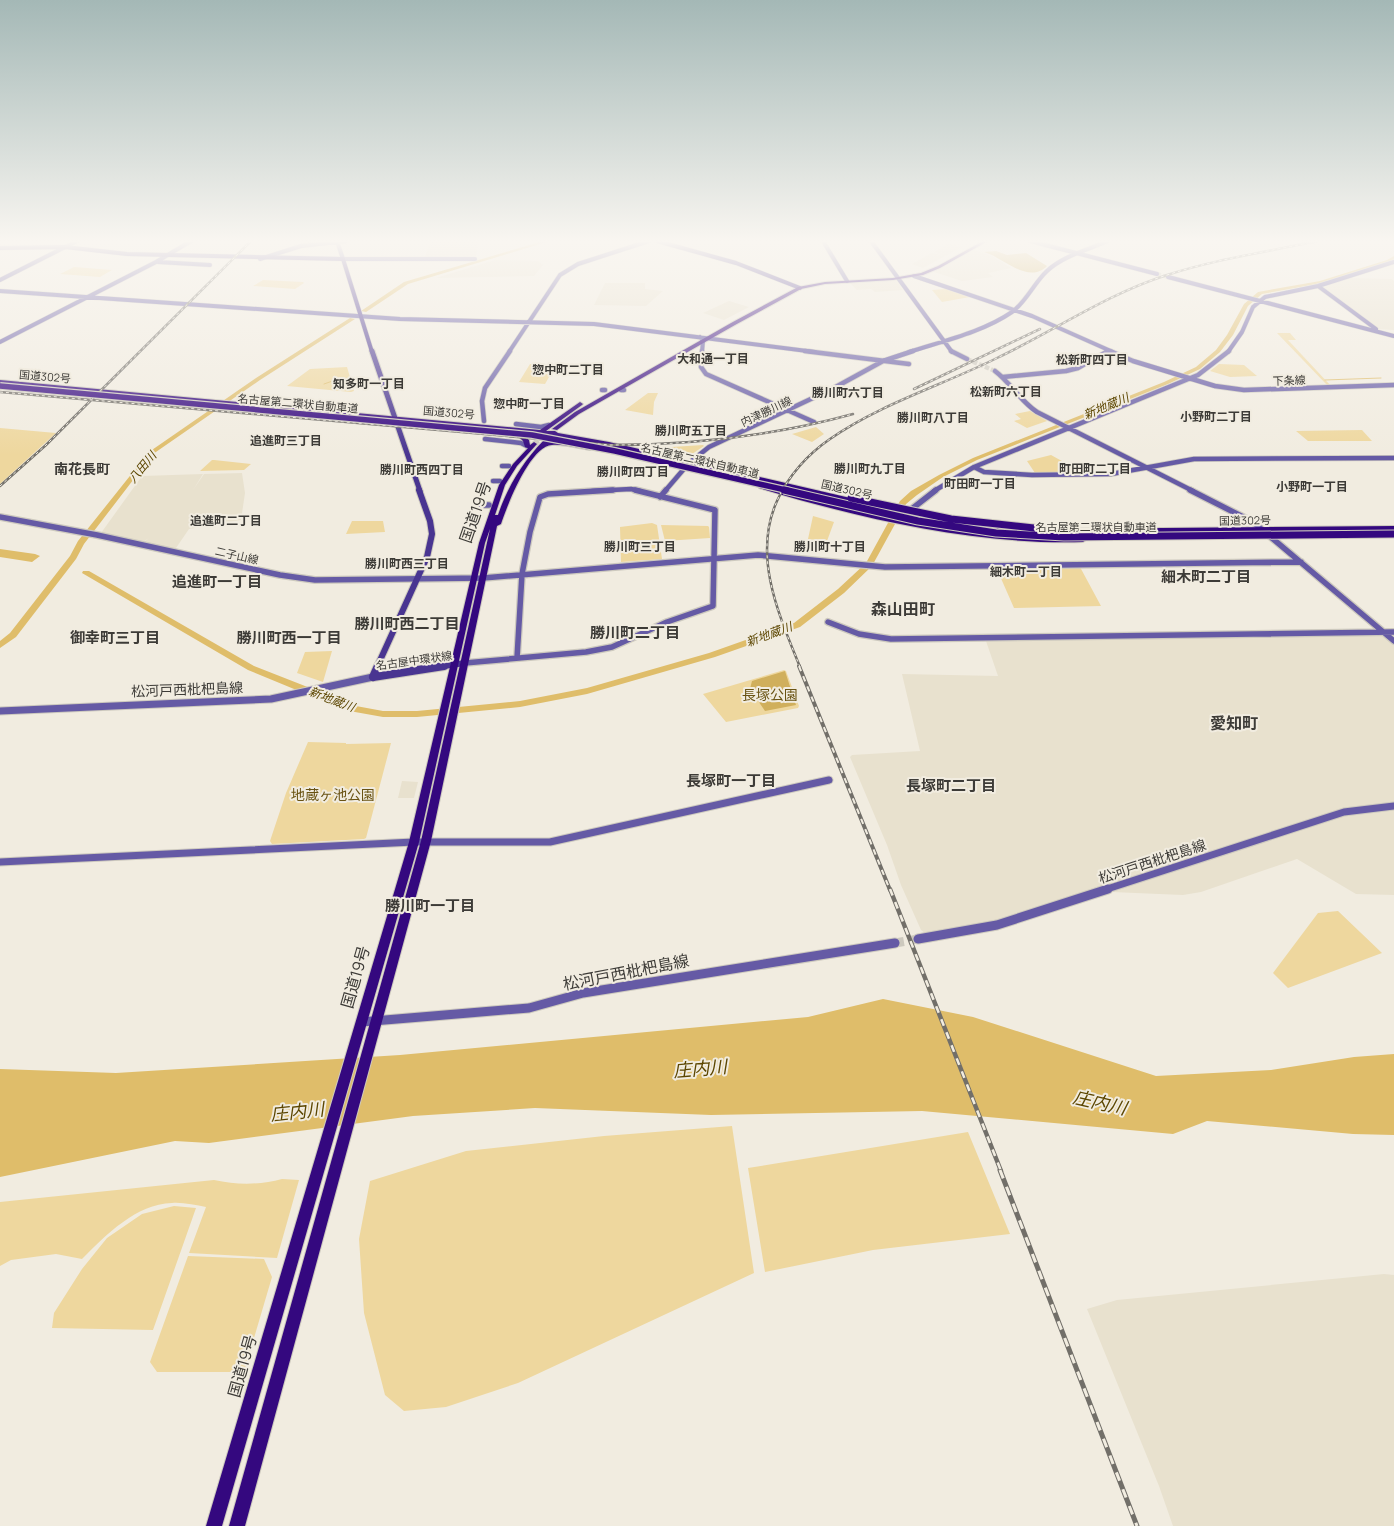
<svg xmlns="http://www.w3.org/2000/svg" width="1394" height="1526" font-family="Manrope,'Noto Sans JP',sans-serif">
	<style>
		.built { fill: #e8e1ce }
		.green { fill: #eed79e }
		.forest { fill: #d0af5c }
		.water { fill: #dfbd6a }
		.lines { fill: none; stroke-linecap: round; stroke-linejoin: round }
		.stream { stroke: #dfbd6a; stroke-width: 1 }
		.river { fill: #dfbd6a; fill-rule: evenodd }
		.secondary-tunnel-far2 { stroke: #cdc9be; stroke-width: 4; stroke-dasharray: 4 2; stroke-linecap: butt }
		.secondary-tunnel-far1 { stroke: #cdc9be; stroke-width: 4.5; stroke-dasharray: 4.5 2; stroke-linecap: butt }
		.secondary-tunnel { stroke: #cdc9be; stroke-width: 9; stroke-dasharray: 9 4.5; stroke-linecap: butt }
		.highway-tunnel { stroke: #cdc9be; stroke-width: 5.5; stroke-dasharray: 5.5 2.5; stroke-linecap: butt }
		.secondary-far4-casing { stroke: #cdc9be; stroke-width: 5 }
		.secondary-far3-casing { stroke: #cdc9be; stroke-width: 6 }
		.secondary-far2-casing { stroke: #cdc9be; stroke-width: 8 }
		.secondary-far1-casing { stroke: #cdc9be; stroke-width: 9 }
		.secondary-casing { stroke: #cdc9be; stroke-width: 11 }
		.primary-far3-casing { stroke: #cdc9be; stroke-width: 5 }
		.primary-far2-casing { stroke: #cdc9be; stroke-width: 7 }
		.primary-far1-casing { stroke: #cdc9be; stroke-width: 8 }
		.primary-casing { stroke: #cdc9be; stroke-width: 10 }
		.highway-casing { stroke: #cdc9be; stroke-width: 2 }
		.secondary-far4 { stroke: #655aa5; stroke-width: 4 }
		.secondary-far3 { stroke: #655aa5; stroke-width: 4.5 }
		.secondary-far2 { stroke: #655aa5; stroke-width: 5.5 }
		.secondary-far1 { stroke: #655aa5; stroke-width: 7 }
		.secondary { stroke: #655aa5; stroke-width: 9 }
		.primary-far3 { stroke: #493591; stroke-width: 4 }
		.primary-far2 { stroke: #493591; stroke-width: 5 }
		.primary-far1 { stroke: #493591; stroke-width: 6 }
		.primary { stroke: #493591; stroke-width: 8 }
		.highway { fill: #34087f; fill-rule: evenodd }
		.rail-far3-casing { stroke: #726f69; stroke-width: 2.5 }
		.rail-far2-casing { stroke: #726f69; stroke-width: 4 }
		.rail-far1-casing { stroke: #726f69; stroke-width: 4.5 }
		.rail-casing { stroke: #726f69; stroke-width: 5 }
		.rail-far3 { stroke: #f1ece0; stroke-width: 1; stroke-dasharray: 3; stroke-linecap: butt }
		.rail-far2 { stroke: #f1ece0; stroke-width: 2; stroke-dasharray: 5.5; stroke-linecap: butt }
		.rail-far1 { stroke: #f1ece0; stroke-width: 2.5; stroke-dasharray: 7; stroke-linecap: butt }
		.rail { stroke: #f1ece0; stroke-width: 3; stroke-dasharray: 9; stroke-linecap: butt }
		.highway-bridge-far1-casing { stroke: #cdc9be; stroke-width: 8; stroke-linecap: butt }
		.highway-bridge-casing { stroke: #cdc9be; stroke-width: 9; stroke-linecap: butt }
		.highway-bridge-far1 { stroke: #34087f; stroke-width: 5.5 }
		.highway-bridge { stroke: #34087f; stroke-width: 7 }
		.labels { text-anchor: middle; dominant-baseline: central; stroke-width: 4; stroke-linejoin: round; paint-order: stroke }
		.far-street-label { font-size: 11px; fill: #3d3b37; stroke: #f1ece0 }
		.far-neighbourhood-label { font-size: 12px; font-weight: bold; fill: #3d3b37; stroke: #f1ece0 }
		.far-water-label { font-size: 12px; font-style: italic; fill: #5c4600; stroke: #f1ece0 }
		.far-quarter-label { font-size: 14px; font-weight: bold; fill: #3d3b37; stroke: #f1ece0 }
		.street-label { font-size: 14px; fill: #3d3b37; stroke: #f1ece0 }
		.park-label { font-size: 14px; fill: #6a5313; stroke: #f1ece0 }
		.neighbourhood-label { font-size: 15px; font-weight: bold; fill: #3d3b37; stroke: #f1ece0 }
		.near-street-label { font-size: 16px; fill: #3d3b37; stroke: #f1ece0 }
		.quarter-label { font-size: 16px; font-weight: bold; fill: #3d3b37; stroke: #f1ece0 }
		.near-water-label { font-size: 18px; font-style: italic; fill: #5c4600; stroke: #f1ece0 }
	</style>
	<rect width="100%" height="100%" fill="#f1ece0"/>
	<path class="built" d="M431,241H479L476,256L425,257Z
		M948,244L962,247L923,268L912,264L932,253L941,255L934,252Z
		M974,250L992,256L1011,268L988,273L993,277L962,281L934,272Z
		M495,260L538,261L543,265L534,276L436,278Z
		M1347,278L1392,279L1394,281V330L1378,329L1322,288Z
		M894,280L897,281L903,290L875,292L871,289L857,290L850,283Z
		M605,283H645V289L663,291L646,306L594,305Z
		M729,301L749,307L724,320L703,313Z
		M242,473L245,493L241,520L189,529L176,548L172,549L144,542L149,538L143,542L101,533L142,476L203,474L193,490L204,474Z
		M1379,635L1394,636V895L1356,894L1297,859L1201,892L1183,895L1088,891L995,921L925,933L921,930L901,885L887,845L850,757L852,755L920,751L902,674L998,676L986,641L987,640Z
		M402,781L418,782L414,798H398Z
		M1384,1274L1394,1275V1526H1173L1159,1486L1087,1309L1117,1300Z"/>
	<path class="green" d="M74,267L112,270L100,277L60,274Z
		M263,280L303,282L304,283L295,289L253,286Z
		M946,289L970,297L942,302L932,290Z
		M1277,333H1290L1296,340H1288L1331,386L1327,385Z
		M530,364H531L556,365L545,384L519,382Z
		M1219,364L1244,365L1257,376L1230,377L1210,371Z
		M347,367L354,391L351,392L287,386L310,369Z
		M648,393H658L654,402L653,415L625,410Z
		M1030,411L1047,421L1027,428L1014,421L1021,419L1015,414Z
		M816,427L824,434L812,442L792,434Z
		M0,428L56,433L0,484Z
		M1362,430L1372,441H1308L1296,431Z
		M703,445L704,446L689,456L656,448Z
		M1051,455L1080,471V472L1035,473L1027,461Z
		M212,460H214L251,464L244,470L200,471Z
		M813,516L834,522L827,541L808,539Z
		M352,521H383L385,532L346,534Z
		M652,523L657,525L662,559L621,562L620,527Z
		M661,525L708,526L709,527L710,538L665,541Z
		M996,567H1080L1101,606L1014,608Z
		M332,651L323,682L297,673L305,652Z
		M784,670L786,671L799,706L798,708L726,722L703,694Z
		M308,742L346,743V744L391,743L366,838L364,839L272,844L270,841L286,793Z
		M1338,911L1382,953L1288,988L1273,973L1318,913Z
		M732,1126L754,1273L518,1383L446,1407L404,1411L385,1395L364,1313L359,1239L370,1181L466,1151L604,1136Z
		M968,1132L1010,1234L873,1250L765,1272L748,1168Z
		M282,1179L299,1180L277,1258L189,1253L206,1207C195,1205 182,1202 172,1203C136,1204 106,1235 82,1259L56,1254L11,1260L0,1266V1202L214,1180C237,1185 260,1185 282,1179Z
		M174,1206L196,1208L153,1330L52,1328L54,1313L82,1269L107,1238L142,1214Z
		M188,1256L264,1259L272,1277L244,1372H157L150,1362Z"/>
	<path class="forest" d="M996,251L1007,255L1026,253L1047,266C1028,285 1003,257 984,252Z
		M785,671L796,705L765,711L750,689L752,681Z"/>
	<path class="water" d="M0,549L35,554L40,556L32,562L0,557Z
		M883,999L973,1017L1156,1076L1271,1070L1354,1057L1394,1054V1135L1353,1134L1207,1121L1173,1134L922,1111L711,1115L535,1108L413,1116L209,1143L175,1141L0,1177V1069L116,1073L400,1055L808,1017Z"/>
	<g class="lines">
		<path class="stream" d="M1325,380L1381,378
			M324,384L341,378"/>
		<path class="river" d="M543,241H550L408,284L366,312L361,311L404,282Z
			M1394,256V259L1391,262L1323,283L1262,294L1248,306L1233,335L1220,352L1200,369L1168,384L977,460L943,477L917,495L906,504L872,566L844,593L800,627L715,657L587,694L520,707L417,717H383L355,712L328,703L248,670L82,573L83,571H89L254,666L356,706L383,711H417L520,701L587,688L709,653L794,623L838,589L866,563L900,501L911,491L939,475L973,458L1164,382L1196,367L1216,350L1227,335L1244,304L1258,292L1320,281L1387,260Z
			M350,318L355,319L260,380L153,454L84,544L76,559L16,637L0,648V641L10,633L70,556L78,541L149,452L256,378Z"/>
		<path class="secondary-tunnel-far2" d="M1157,274L1168,277"/>
		<path class="secondary-tunnel-far1" d="M967,359L995,371"/>
		<path class="secondary-tunnel" d="M895,943L918,939"/>
		<path class="highway-tunnel" d="M534,444L551,428"/>
		<defs>
			<path id="secondary-far4" d="M337,241L343,259H475
				M823,241L847,281
				M871,241L952,352
				M1030,241L1157,274
				M260,259L301,246L346,241
				M158,262L210,265
				M914,276L1032,316L1113,352
				M1168,277L1394,336
				M0,280L77,241
				M1318,286L1376,329
				M0,291L400,319L594,324L815,352
				M700,337L703,341L702,352
				M0,342L156,262L191,241
				M509,352L560,275L578,264L649,241
				M909,352C943,341 983,332 1012,312C1026,302 1034,283 1047,271C1063,256 1087,250 1108,241
				M1106,352L1108,351
				M1228,352L1242,332L1253,307L1265,297L1318,286L1394,262"/>
			<path id="secondary-far3" d="M702,351L701,367L706,374L814,422
				M805,351L909,364
				M951,351L967,359
				M1110,351L1133,361L1215,386L1244,390L1394,385
				M995,371C1011,383 1020,401 1037,412L1193,491
				M1003,377L1066,371L1078,368L1108,351
				M602,390H605
				M621,390H624
				M484,421L482,401L485,388L510,351
				M516,424L541,427L549,425
				M485,439L521,443L527,446
				M502,466H509
				M974,467L984,472L1032,475L1111,474L1194,459L1394,458
				M493,481H500
				M592,491L631,489L640,491
				M665,491L689,463L709,447L832,389L883,361L913,351
				M934,491L974,467L1198,375L1229,351"/>
			<path id="secondary-far2" d="M1190,490L1253,522L1394,641
				M660,497L666,490
				M481,505H489
				M913,508L936,490
				M0,517L97,535L280,575L315,580L483,578L758,555L885,567L1301,562
				M828,622L859,634L891,639L1394,632
				M517,658L522,574L530,532L540,497L548,494L613,490
				M465,663L586,652L612,647L667,622L713,606L715,510L635,490"/>
			<path id="secondary-far1" d="M0,711L271,699L373,677
				M0,862L414,842H550L829,780
				M1104,890L1344,812L1394,806"/>
			<path id="secondary" d="M918,939L997,925L1108,889
				M361,1022L529,1008L583,993L895,943"/>
			<path id="primary-far3" d="M657,241L736,263L800,288
				M0,248L65,247L127,254L343,259L372,352"/>
			<path id="primary-far2" d="M372,351L420,491"/>
			<path id="primary-far1" d="M377,667L427,557L432,534L430,521L419,490
				M436,667L465,663"/>
			<path id="primary" d="M373,677L378,666
				M373,677L444,666"/>
			<path id="highway" d="M983,241H988L940,268L923,275L893,280L825,284L801,289L735,325L579,414L557,430L552,429L575,412L731,323L798,287L825,282L893,278L921,273L938,266Z
				M0,380L540,430L580,402L583,404L582,405L546,431H555L558,433L609,442L859,500L862,502L859,504L609,446L555,436L549,442L590,446L593,448L590,450C578,448 564,444 552,445C530,446 507,506 501,524L497,526L431,841L245,1526H229L421,841L490,529L485,543L419,842L222,1526H206L409,842L479,543L499,485L513,464L528,448L525,447L523,441L517,435L522,434L529,440L530,445L534,442L537,444L517,466L505,485L495,515H498C508,485 526,457 549,435L0,384Z
				M761,485C867,513 973,541 1083,538L1086,540L1083,542C975,545 862,519 759,488V486Z
				M866,507H888L891,509L888,511L864,510L863,509Z
				M965,522L1014,527L1017,529L1014,531L963,525V523Z
				M1394,526V530L1054,533L1051,531L1054,529Z"/>
		</defs>
		<use href="#secondary-far4" class="secondary-far4-casing"/>
		<use href="#secondary-far3" class="secondary-far3-casing"/>
		<use href="#secondary-far2" class="secondary-far2-casing"/>
		<use href="#secondary-far1" class="secondary-far1-casing"/>
		<use href="#secondary" class="secondary-casing"/>
		<use href="#primary-far3" class="primary-far3-casing"/>
		<use href="#primary-far2" class="primary-far2-casing"/>
		<use href="#primary-far1" class="primary-far1-casing"/>
		<use href="#primary" class="primary-casing"/>
		<use href="#highway" class="highway-casing"/>
		<use href="#secondary-far4" class="secondary-far4"/>
		<use href="#secondary-far3" class="secondary-far3"/>
		<use href="#secondary-far2" class="secondary-far2"/>
		<use href="#secondary-far1" class="secondary-far1"/>
		<use href="#secondary" class="secondary"/>
		<use href="#primary-far3" class="primary-far3"/>
		<use href="#primary-far2" class="primary-far2"/>
		<use href="#primary-far1" class="primary-far1"/>
		<use href="#primary" class="primary"/>
		<use href="#highway" class="highway"/>
		<defs>
			<path id="rail-far3" d="M914,389L1040,329
				M0,392L610,445C693,445 773,436 853,414
				M0,486L46,445L251,241
				M800,667C779,615 752,556 777,501C788,476 808,454 830,439C880,404 943,385 997,358C1054,331 1107,294 1167,275C1216,259 1267,252 1317,241"/>
			<path id="rail-far2" d="M799,666L890,890"/>
			<path id="rail-far1" d="M890,889L1001,1171"/>
			<path id="rail" d="M1000,1170L1137,1526"/>
		</defs>
		<use href="#rail-far3" class="rail-far3-casing"/>
		<use href="#rail-far2" class="rail-far2-casing"/>
		<use href="#rail-far1" class="rail-far1-casing"/>
		<use href="#rail" class="rail-casing"/>
		<use href="#rail-far3" class="rail-far3"/>
		<use href="#rail-far2" class="rail-far2"/>
		<use href="#rail-far1" class="rail-far1"/>
		<use href="#rail" class="rail"/>
		<defs>
			<path id="highway-bridge-far1" d="M0,386L532,435L615,451L790,491"/>
			<path id="highway-bridge" d="M784,490L918,521L996,533L1064,537L1394,534
				M851,498L951,519L1061,531"/>
		</defs>
		<use href="#highway-bridge-far1" class="highway-bridge-far1-casing"/>
		<use href="#highway-bridge" class="highway-bridge-casing"/>
		<use href="#highway-bridge-far1" class="highway-bridge-far1"/>
		<use href="#highway-bridge" class="highway-bridge"/>
	</g>
	<linearGradient id="sky" x2="0" y2="1"><stop stop-color="#a4b8b6"/><stop offset="0.53" stop-color="#f9f6f1"/><stop offset="1" stop-color="#f9f6f1" stop-opacity="0"/></linearGradient>
	<rect width="1394" height="455" fill="url(#sky)"/>
	<g class="labels">
		<g class="far-street-label">
			<text transform="translate(45 376) rotate(5)">国道302号</text>
			<text transform="translate(1289 380) rotate(-2)">下条線</text>
			<text transform="translate(298 403) rotate(5)">名古屋第二環状自動車道</text>
			<text transform="translate(766 411) rotate(-25)">内津勝川線</text>
			<text transform="translate(449 412) rotate(5)">国道302号</text>
			<text transform="translate(700 460) rotate(13)">名古屋第二環状自動車道</text>
			<text transform="translate(847 489) rotate(13)">国道302号</text>
			<text transform="translate(1245 520) rotate(-1)">国道302号</text>
			<text x="1096" y="526">名古屋第二環状自動車道</text>
			<text transform="translate(237 555) rotate(13)">二子山線</text>
			<text transform="translate(414 660) rotate(-8)">名古屋中環状線</text>
		</g>
		<g class="far-neighbourhood-label">
			<text x="713" y="358">大和通一丁目</text>
			<text x="1092" y="359">松新町四丁目</text>
			<text x="568" y="369">惣中町二丁目</text>
			<text x="369" y="383">知多町一丁目</text>
			<text x="1006" y="391">松新町六丁目</text>
			<text x="848" y="392">勝川町六丁目</text>
			<text x="529" y="403">惣中町一丁目</text>
			<text x="1216" y="416">小野町二丁目</text>
			<text x="933" y="417">勝川町八丁目</text>
			<text x="691" y="430">勝川町五丁目</text>
			<text x="286" y="440">追進町三丁目</text>
			<text x="870" y="468">勝川町九丁目</text>
			<text x="1095" y="468">町田町二丁目</text>
			<text x="422" y="469">勝川町西四丁目</text>
			<text x="633" y="471">勝川町四丁目</text>
			<text x="980" y="483">町田町一丁目</text>
			<text x="1312" y="486">小野町一丁目</text>
			<text x="226" y="520">追進町二丁目</text>
			<text x="640" y="546">勝川町三丁目</text>
			<text x="830" y="546">勝川町十丁目</text>
			<text x="407" y="563">勝川町西三丁目</text>
			<text x="1026" y="571">細木町一丁目</text>
		</g>
		<g class="far-water-label">
			<text transform="translate(1106 406) rotate(-23)">新地蔵川</text>
			<text transform="translate(142 467) rotate(-50)">八田川</text>
			<text transform="translate(769 634) rotate(-20)">新地蔵川</text>
			<text transform="translate(332 699) rotate(21)">新地蔵川</text>
		</g>
		<g class="far-quarter-label">
			<text x="82" y="468">南花長町</text>
		</g>
		<g class="street-label">
			<text transform="translate(187 689) rotate(-2)">松河戸西枇杷島線</text>
			<text transform="translate(1152 861) rotate(-18)">松河戸西枇杷島線</text>
		</g>
		<g class="park-label">
			<text x="770" y="694">長塚公園</text>
			<text x="333" y="794">地蔵ヶ池公園</text>
		</g>
		<g class="neighbourhood-label">
			<text x="1206" y="576">細木町二丁目</text>
			<text x="217" y="581">追進町一丁目</text>
			<text x="407" y="623">勝川町西二丁目</text>
			<text x="635" y="632">勝川町二丁目</text>
			<text x="115" y="637">御幸町三丁目</text>
			<text x="289" y="637">勝川町西一丁目</text>
			<text x="731" y="780">長塚町一丁目</text>
			<text x="951" y="785">長塚町二丁目</text>
			<text x="430" y="905">勝川町一丁目</text>
		</g>
		<g class="near-street-label">
			<text transform="translate(475 512) rotate(-71)">国道19号</text>
			<text transform="translate(626 972) rotate(-11)">松河戸西枇杷島線</text>
			<text transform="translate(355 977) rotate(-74)">国道19号</text>
			<text transform="translate(242 1366) rotate(-74)">国道19号</text>
		</g>
		<g class="quarter-label">
			<text x="903" y="609">森山田町</text>
			<text x="1234" y="723">愛知町</text>
		</g>
		<g class="near-water-label">
			<text transform="translate(700 1068) rotate(-5)">庄内川</text>
			<text transform="translate(1100 1102) rotate(13)">庄内川</text>
			<text transform="translate(297 1111) rotate(-6)">庄内川</text>
		</g>
	</g>
</svg>
